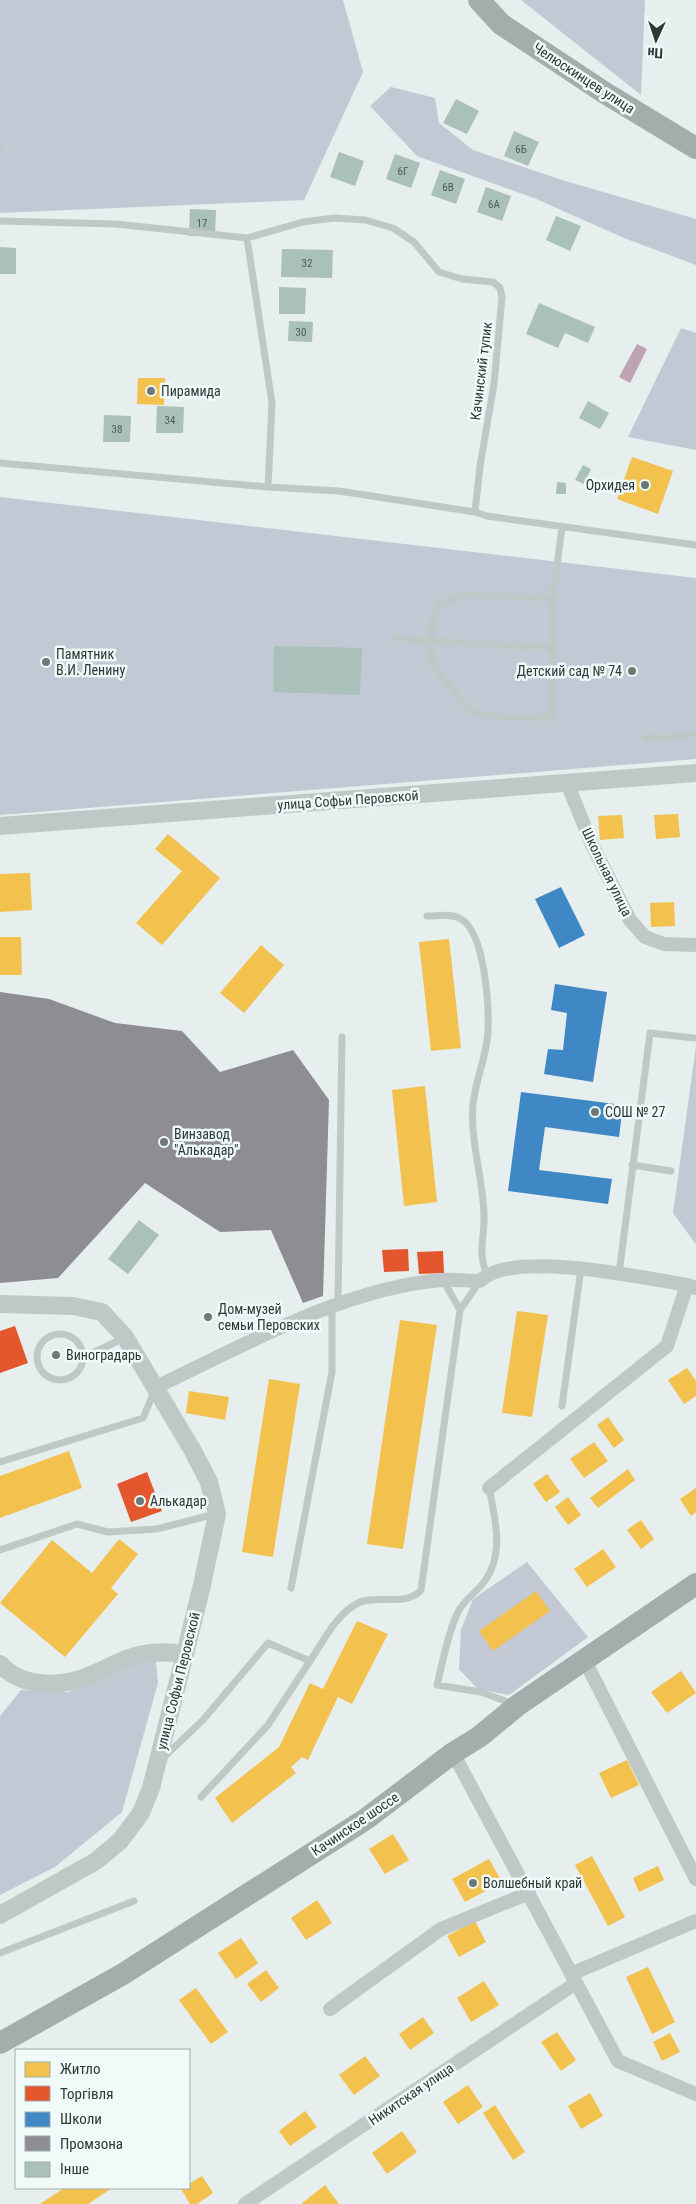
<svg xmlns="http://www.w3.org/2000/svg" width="696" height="2204" font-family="'Roboto Condensed',sans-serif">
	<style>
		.green { fill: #c2c9d5 }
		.water { fill: #bea4b3 }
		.homes { fill: #f2c14e }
		.shops { fill: #e4572e }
		.schools { fill: #3f88c5 }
		.industry { fill: #8d8d92 }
		.building { fill: #aac0ba }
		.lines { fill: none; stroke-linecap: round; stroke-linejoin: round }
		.service { stroke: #bfc8c7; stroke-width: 7 }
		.minor { stroke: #bfc8c7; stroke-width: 14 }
		.tertiary { stroke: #bfc8c7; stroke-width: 18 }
		.primary { stroke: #a4adab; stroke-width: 22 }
		.poi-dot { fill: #6e7876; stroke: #effaf9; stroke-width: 2 }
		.labels { text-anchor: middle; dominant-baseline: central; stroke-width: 5; stroke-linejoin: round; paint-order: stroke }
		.number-label { font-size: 11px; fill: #4c5b57 }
		.street-label { font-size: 14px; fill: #2d3936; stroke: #effaf9 }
		.poi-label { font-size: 14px; fill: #2d3936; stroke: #effaf9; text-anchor: start }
	</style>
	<rect width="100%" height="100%" fill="#e6eeee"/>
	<path class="green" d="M0,0H343L363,72L304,200L0,213Z
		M521,0H645L641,95Z
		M391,87L435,98L439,123L473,150L562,180L696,219V265L624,238L534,198L417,156L370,106Z
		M681,328L696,333V450L628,437Z
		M0,497L696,578V759L0,815Z
		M696,1046V1243H695L673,1213Z
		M527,1562L588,1637L509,1695L478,1689L459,1669L461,1630L473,1599Z
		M156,1660L158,1683L122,1812L55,1867L0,1895V1716L21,1690L68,1692L125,1667Z"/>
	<path class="water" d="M637,344L647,349L630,383L619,377Z"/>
	<path class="homes" d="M138,378H165L164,405L137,404Z
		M632,457L673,471L658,514L617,499Z
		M678,814L680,837L656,839L654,815Z
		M622,815L624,838L600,840L598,816Z
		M168,834L220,878L162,945L136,923L182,871L155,849Z
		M30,873L32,910L0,912V874Z
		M674,902L675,926L651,927L650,903Z
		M0,937H21L22,975H0Z
		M449,939L461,1048L431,1051L419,942Z
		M261,945L284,965L244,1013L220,993Z
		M425,1086L437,1202L404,1206L392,1090Z
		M517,1311L548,1315L532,1417L502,1413Z
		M400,1320L437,1325L403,1549L367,1544Z
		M687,1368L696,1381V1396L684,1404L668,1380Z
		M269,1379L300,1384L273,1557L242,1552Z
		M189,1391L229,1397L225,1420L186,1413Z
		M608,1417L624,1440L614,1448L597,1425Z
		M594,1442L608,1461L584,1478L570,1459Z
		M69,1451L82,1488L0,1518V1476Z
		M628,1469L635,1480L598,1508L590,1498Z
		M547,1474L560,1492L546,1502L533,1484Z
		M696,1488V1512L691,1516L680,1499Z
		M568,1497L581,1515L568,1525L555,1507Z
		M641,1520L654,1539L641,1549L627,1530Z
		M119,1539L138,1554L111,1588L118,1594L65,1657L0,1603L52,1540L92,1573Z
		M603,1549L616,1567L587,1587L574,1569Z
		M536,1591L550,1611L493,1651L479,1631Z
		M357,1621L388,1634L352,1704L338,1697L308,1760L302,1757L291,1767L296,1773L232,1823L215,1798L279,1747L310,1683L323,1689Z
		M681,1671L696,1693L667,1713L651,1692Z
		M627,1760L639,1785L611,1798L599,1773Z
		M393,1834L409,1860L385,1874L369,1849Z
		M592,1856L625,1917L608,1926L575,1865Z
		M489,1859L502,1882L465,1902L452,1879Z
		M658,1866L664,1880L639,1892L633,1878Z
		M317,1900L332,1923L306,1940L291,1918Z
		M475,1921L486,1942L459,1957L447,1936Z
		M241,1938L258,1963L236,1979L218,1953Z
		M648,1967L675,2022L652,2034L626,1977Z
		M266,1970L279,1988L261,2002L247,1984Z
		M484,1981L499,2005L471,2022L457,1998Z
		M196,1988L228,2032L211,2044L179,2000Z
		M423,2017L434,2033L410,2050L399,2034Z
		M557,2032L576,2060L561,2071L541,2042Z
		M670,2033L680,2052L662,2061L653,2042Z
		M365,2056L380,2076L354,2095L339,2075Z
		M468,2085L483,2107L458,2124L443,2102Z
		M590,2093L603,2116L581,2129L568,2106Z
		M495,2105L525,2152L513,2160L483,2113Z
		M305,2111L317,2127L290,2146L279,2131Z
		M402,2131L417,2152L387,2174L372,2153Z
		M202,2176L213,2193L197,2204H190L181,2189L189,2188V2184Z
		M325,2185L339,2204H301Z
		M64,2188H112L88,2204H40Z"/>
	<path class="shops" d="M408,1249L409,1271L384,1272L382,1250Z
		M443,1251L444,1273L419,1274L417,1252Z
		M15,1326L28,1363L0,1373V1331Z
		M147,1472L162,1511L131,1522L117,1484Z"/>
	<path class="schools" d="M561,887L585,935L559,948L535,899Z
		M555,984L607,992L593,1082L544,1074L548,1049L563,1050L567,1013L551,1010Z
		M521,1092L623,1105L619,1137L545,1127L539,1170L612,1179L608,1204L508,1191Z"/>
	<path class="industry" d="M0,992L49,999L115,1023L182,1031L220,1072L293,1050L329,1100L323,1296L303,1303L271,1230L220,1232L145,1183L58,1278L0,1283Z"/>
	<path class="building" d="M456,99L479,111L467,134L443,123Z
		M514,131L539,142L528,166L504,156Z
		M339,152L364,161L355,186L330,177Z
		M395,154L420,163L411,188L386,179Z
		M440,170L465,179L456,204L431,195Z
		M486,187L511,196L502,221L477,212Z
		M190,209L216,210L215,236H189Z
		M556,216L581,226L570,251L546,240Z
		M0,247L16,248V274H0Z
		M282,249L333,250L332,278L281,277Z
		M279,287L306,288L305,314H279Z
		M539,303L595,327L588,343L565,333L558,348L526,334Z
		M289,321L313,322L312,342L288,341Z
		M588,401L609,413L600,429L579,418Z
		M157,406L184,407L183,433H156Z
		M104,415L131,416L130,442H103Z
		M583,465L591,469L584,484L575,480Z
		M557,482L566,483V494H556Z
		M274,646L362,648L360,695L273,692Z
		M139,1220L159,1235L128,1274L108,1259Z"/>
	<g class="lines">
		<path class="service" d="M0,146H1
			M0,221L116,224L247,238L272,403L268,487
			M247,238L303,222L334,218L365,220L393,228L414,242L439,272L462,279L493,282L500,288L502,297L494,384L480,466L475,512L487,516L696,545
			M0,463L268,487L339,491L475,512
			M553,598L462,595L439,605L431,629L432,664L459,698L474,713L502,717L552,718L553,598L562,526
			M396,639L551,648
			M646,738L696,735
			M427,916C438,916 452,913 461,919C485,933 489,1005 488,1031C487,1056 475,1080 473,1105C470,1142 483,1178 484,1215C485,1236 477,1254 487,1274
			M632,1165L671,1171
			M619,1274L650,1033L694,1038
			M443,1280L460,1310
			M338,1303L342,1037
			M37 1357a23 23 0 1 1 46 0a23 23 0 1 1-46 0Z
			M84,1357L124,1338
			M562,1406L581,1269
			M0,1462L143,1418L154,1392
			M489,1488C495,1518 505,1554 484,1582C476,1593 463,1600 457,1614C447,1636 443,1661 437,1685L481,1692L513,1704
			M0,1550L77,1524L108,1532L157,1529L215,1514
			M291,1588L332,1372V1306
			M310,1661C323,1642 336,1614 358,1603C376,1594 407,1607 421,1590L460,1310L480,1281
			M163,1758L203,1720L268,1643L310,1661L268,1725L201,1797
			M0,1953L134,1901"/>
		<path class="minor" d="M567,783L593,847L630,920L645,937L664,944L696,945
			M156,1387C245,1345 344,1288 442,1280C455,1279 468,1281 480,1281C511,1249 645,1278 687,1285L696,1288
			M489,1488L667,1346L687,1285
			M585,1661L696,1879
			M453,1753L618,2061L696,2094
			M571,1974L696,1921
			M330,2009L441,1929L529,1893
			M245,2204L576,1983"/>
		<path class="tertiary" d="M0,826L696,773
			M0,1304L73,1306L102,1312L125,1337L193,1451L209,1482L217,1514L202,1585L185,1654L151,1788L141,1813L120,1841L96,1861L0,1915
			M0,1664C20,1687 56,1687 83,1678C102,1672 120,1659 139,1655C155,1651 169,1652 185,1654"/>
		<path class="primary" d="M479,0L501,24L605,93L696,148
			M0,2043L123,1974L366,1819L453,1753L479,1737L518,1705L696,1584"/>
	</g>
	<g class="poi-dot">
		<circle cx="151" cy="391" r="5"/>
		<circle cx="645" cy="485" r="5"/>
		<circle cx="46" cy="662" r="5"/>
		<circle cx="632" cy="671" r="5"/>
		<circle cx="595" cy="1112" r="5"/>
		<circle cx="164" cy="1142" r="5"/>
		<circle cx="208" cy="1317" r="5"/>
		<circle cx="56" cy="1355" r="5"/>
		<circle cx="140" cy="1501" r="5"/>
		<circle cx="473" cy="1883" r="5"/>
	</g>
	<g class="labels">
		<g class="number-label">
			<text x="521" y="149">6Б</text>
			<text x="403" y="171">6Г</text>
			<text x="448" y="187">6В</text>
			<text x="494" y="204">6А</text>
			<text x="202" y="223">17</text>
			<text x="307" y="263">32</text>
			<text x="301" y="332">30</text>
			<text x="170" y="420">34</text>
			<text x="117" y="429">38</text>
		</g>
		<g class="street-label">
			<text transform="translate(584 78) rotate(33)">Челюскинцев улица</text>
			<text transform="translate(481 371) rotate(-83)">Качинский тупик</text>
			<text transform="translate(348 800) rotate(-4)">улица Софьи Перовской</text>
			<text transform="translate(607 872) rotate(64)">Школьная улица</text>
			<text transform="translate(178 1681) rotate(-76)">улица Софьи Перовской</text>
			<text transform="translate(355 1824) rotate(-34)">Качинское шоссе</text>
			<text transform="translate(411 2094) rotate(-34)">Никитская улица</text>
		</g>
		<g class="poi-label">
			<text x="161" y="391">Пирамида</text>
			<text x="635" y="485" text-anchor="end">Орхидея</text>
			<text x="56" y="654">Памятник<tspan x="56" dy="16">В.И. Ленину</tspan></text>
			<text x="622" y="671" text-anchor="end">Детский сад № 74</text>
			<text x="605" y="1112">СОШ № 27</text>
			<text x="174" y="1134">Винзавод<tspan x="174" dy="16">"Алькадар"</tspan></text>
			<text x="218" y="1309">Дом-музей<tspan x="218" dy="16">семьи Перовских</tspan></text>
			<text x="66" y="1355">Виноградарь</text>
			<text x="150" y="1501">Алькадар</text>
			<text x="483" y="1883">Волшебный край</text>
		</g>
	</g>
	<rect x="15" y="2049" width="175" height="140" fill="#effaf9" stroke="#a1adab"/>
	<rect x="25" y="2062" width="25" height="15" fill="#f2c14e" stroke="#a1adab"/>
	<text x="60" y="2074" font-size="15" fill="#2d3936">Житло</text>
	<rect x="25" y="2086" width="25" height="15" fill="#e4572e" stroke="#a1adab"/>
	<text x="60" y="2099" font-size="15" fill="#2d3936">Торгівля</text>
	<rect x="25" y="2112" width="25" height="15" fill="#3f88c5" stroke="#a1adab"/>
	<text x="60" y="2124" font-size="15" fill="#2d3936">Школи</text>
	<rect x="25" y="2136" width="25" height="15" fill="#8d8d92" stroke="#a1adab"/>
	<text x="60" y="2149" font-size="15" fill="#2d3936">Промзона</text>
	<rect x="25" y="2162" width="25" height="15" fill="#aac0ba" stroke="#a1adab"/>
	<text x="60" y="2174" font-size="15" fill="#2d3936">Інше</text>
	<g transform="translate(656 40) rotate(183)" stroke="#effaf9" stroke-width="4" paint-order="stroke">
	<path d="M0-4L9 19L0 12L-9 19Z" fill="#2d3936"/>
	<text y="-8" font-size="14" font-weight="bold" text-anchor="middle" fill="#2d3936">Пн</text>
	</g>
</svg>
